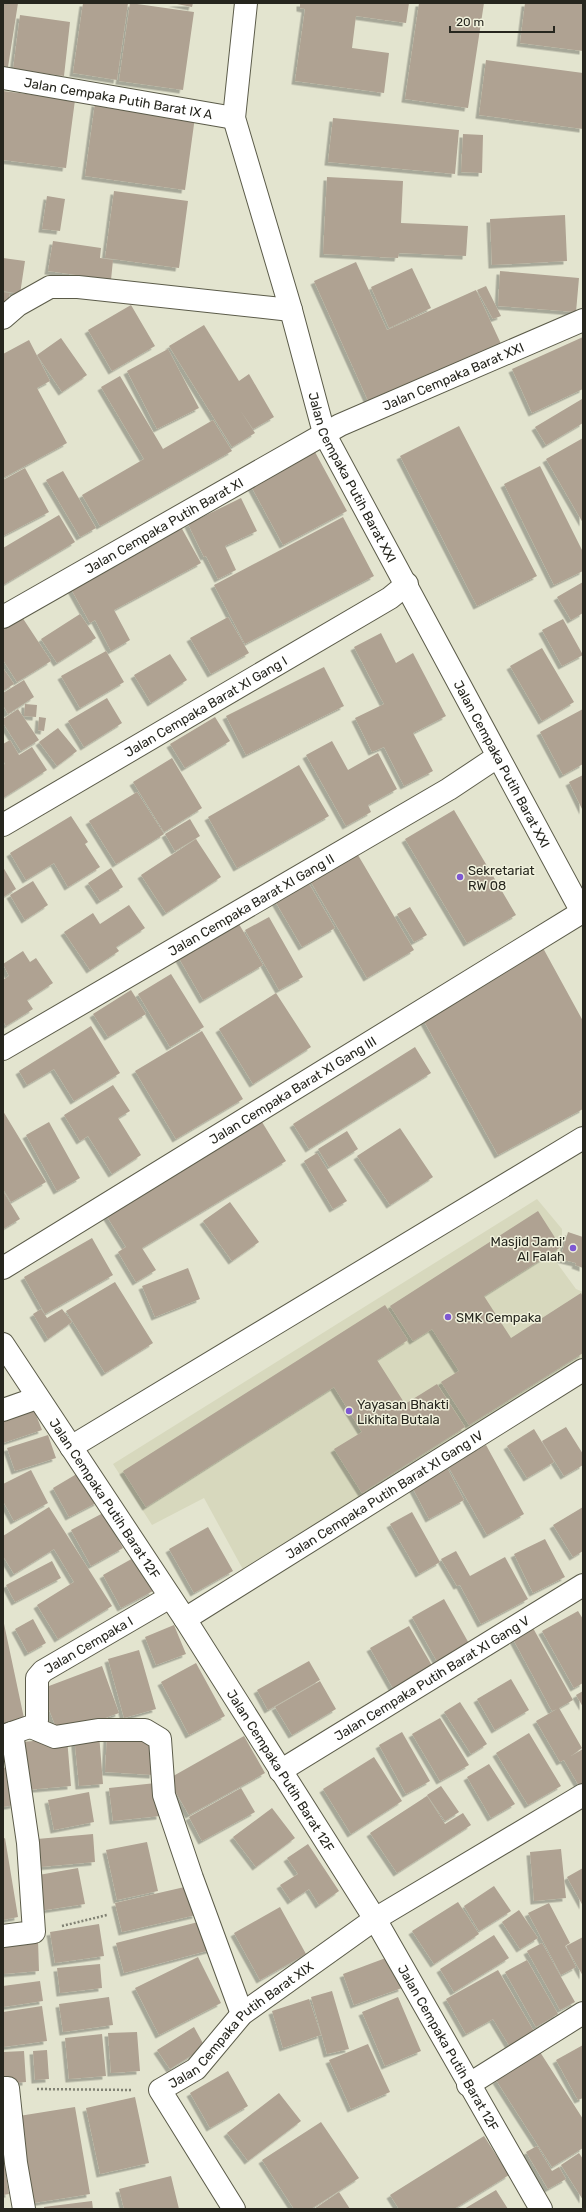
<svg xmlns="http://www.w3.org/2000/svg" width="586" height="2212" font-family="Rubik,sans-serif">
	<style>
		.built { fill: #d7d8bd }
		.building { fill: #afa292; filter: url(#shadow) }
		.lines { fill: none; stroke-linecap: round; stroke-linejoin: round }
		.street-casing { stroke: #5b5b49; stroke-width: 24 }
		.path { stroke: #808173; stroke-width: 2.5; stroke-dasharray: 2 2; stroke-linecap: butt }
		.street { stroke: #fff; stroke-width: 22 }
		.poi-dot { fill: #7e58d2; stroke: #f0f1dc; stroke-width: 1.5 }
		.labels { text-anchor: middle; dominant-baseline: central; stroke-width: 3; stroke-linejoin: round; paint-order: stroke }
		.street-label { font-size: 13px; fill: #26261e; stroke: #f0f1dc }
		.poi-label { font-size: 13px; fill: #26261e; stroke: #f0f1dc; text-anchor: start }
	</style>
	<defs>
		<filter id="shadow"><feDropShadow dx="-3.5" dy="3.5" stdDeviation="0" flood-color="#0004"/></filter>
	</defs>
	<rect width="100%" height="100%" fill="#e3e4cf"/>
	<path class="built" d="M537,1199L562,1229V1244L557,1263L576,1289L583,1292V1358L246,1575L204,1498L152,1525L113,1464Z"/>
	<path class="building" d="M3,3H18L8,67L3,66Z
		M83,3H128L117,80L73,73Z
		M130,3L194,12L183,90L119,81Z
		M172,3H193L192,7Z
		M300,3H409L406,23L356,16L352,48L389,53L384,93L295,81L305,9L300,8Z
		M419,3H484L468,108L405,99Z
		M525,3H583V51L520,43Z
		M20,15L70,22L64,76L13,69Z
		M486,60L583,73V129L479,115Z
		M3,91L75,100L66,168L3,160Z
		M95,103L195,117L185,190L85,176Z
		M333,118L459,130L455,174L328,162Z
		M463,134L483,135L482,173L461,172Z
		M327,177L403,181L401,223L468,226L466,256L399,253L398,258L323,254Z
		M114,191L188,201L179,268L105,258Z
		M47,196L65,199L60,231L42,229Z
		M565,215L567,261L492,265L490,219Z
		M53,241L101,248L100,258L113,260L111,280L48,271Z
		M3,258L25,261L20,294L3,291Z
		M356,262L387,330L476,290L502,346L370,405L314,281Z
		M412,268L431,308L389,328L371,287Z
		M500,271L579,278L576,312L498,306Z
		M486,286L501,316L493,319L477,290Z
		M3,292L10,293L5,314H3Z
		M131,305L155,346L112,371L88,330Z
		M204,325L239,381L249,374L274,417L253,429L240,410L255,433L232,447L169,346Z
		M583,337V389L532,413L512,369Z
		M61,338L87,375L62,392L37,355Z
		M29,340L50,381L37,388L67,443L3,478V354Z
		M168,349L199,408L157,429L127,371Z
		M120,376L163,449L213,420L232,451L100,526L82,495L144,459L101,387Z
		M582,399L583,423L546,445L535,427Z
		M459,426L537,576L477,606L400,456Z
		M583,438V523L546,459Z
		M315,452L347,511L283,545L251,486Z
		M540,466L583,552V571L554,585L504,484Z
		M25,468L49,512L3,536V480Z
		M63,471L96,528L80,537L46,480Z
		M241,498L257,531L225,546L236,570L218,579L206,556L204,557L188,524Z
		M59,515L75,542L3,585V548Z
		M343,517L374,576L245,644L214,585Z
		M181,527L201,563L114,610L130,640L111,651L95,620L90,623L70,587Z
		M583,582V613L571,620L557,597Z
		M80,614L96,638L57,663L41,639Z
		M22,617L51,661L17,682L3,660V630Z
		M228,617L249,653L211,674L190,638Z
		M563,619L583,655L562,666L542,630Z
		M381,633L396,663L413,653L446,716L413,733L433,771L404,786L384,747L372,752L355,718L384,704L354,647Z
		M542,648L574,702L542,721L510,666Z
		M106,651L124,682L80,708L61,676Z
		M170,654L187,680L151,703L134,675Z
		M324,667L344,706L246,755L226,716Z
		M3,668L14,684L3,691Z
		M24,680L34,697L8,714L3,705V693Z
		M107,698L122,723L84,747L68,721Z
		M25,704L37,705L36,717L24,716Z
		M18,709L39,740L21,751L3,723V719Z
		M583,709V764L563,775L540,732Z
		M39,717L46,718L44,731L38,730Z
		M215,717L230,741L185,768L170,744Z
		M58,728L77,751L57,766L39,742Z
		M10,740L19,755L32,747L47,770L3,798V765L5,764L3,760V744Z
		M332,741L348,770L378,753L397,789L368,805L371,812L346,826L306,755Z
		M172,758L202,808L164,832L133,782Z
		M299,765L329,816L237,868L208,817Z
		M583,775V811L569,782Z
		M137,792L164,834L116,864L89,821Z
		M454,810L516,915L467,943L405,839Z
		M71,816L88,842L85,844L100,867L68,887L54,863L26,880L10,853Z
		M190,819L200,836L175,851L165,834Z
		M196,839L221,877L166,913L141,875Z
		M355,850L414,950L367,978L308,877Z
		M3,867L16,889L3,897Z
		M111,868L123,887L100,901L88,883Z
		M33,881L48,905L25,920L10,895Z
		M308,882L335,928L302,947L275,901Z
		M129,905L145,928L116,947L119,951L90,970L64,932L93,913L100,924Z
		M410,907L427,935L414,942L397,914Z
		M269,917L303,977L279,990L245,930Z
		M236,919L263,965L203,1000L176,953Z
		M543,948L583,1021V1109L498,1155L420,1014Z
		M23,951L30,962L36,958L53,983L27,1000L33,1009L6,1026L3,1021V980L9,976L3,964Z
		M171,974L204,1027L170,1047L138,994Z
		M131,990L146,1014L108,1037L93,1014Z
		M276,993L311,1047L253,1084L219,1029Z
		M91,1026L120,1073L74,1101L54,1069L27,1085L19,1071Z
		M202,1031L243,1099L176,1139L135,1071Z
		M415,1047L431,1073L309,1149L293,1124Z
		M113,1085L130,1111L118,1118L141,1155L112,1174L88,1136L80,1141L64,1115Z
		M3,1111L46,1182L11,1202L3,1189Z
		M49,1122L80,1178L57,1191L26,1135Z
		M262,1122L286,1161L142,1248L156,1270L136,1282L118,1252L126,1247L106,1215Z
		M400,1128L433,1177L390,1205L357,1156Z
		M347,1131L358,1149L329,1167L318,1149Z
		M317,1153L347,1201L333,1209L304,1161Z
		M3,1191L20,1219L3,1229Z
		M230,1202L259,1242L232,1261L203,1221Z
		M538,1211L561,1247L484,1296L511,1338L581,1293L583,1297V1353L469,1425L441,1382L459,1371L432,1329L413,1341L390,1306Z
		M568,1232L583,1237V1268L575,1265L576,1263L560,1259Z
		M92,1238L113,1275L45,1314L24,1277Z
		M188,1268L200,1299L155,1317L142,1286Z
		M115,1282L153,1343L105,1373L66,1311Z
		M385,1305L408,1340L377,1360L405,1404L437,1384L465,1427L362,1493L334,1449L362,1432L334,1387L146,1507L123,1471Z
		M41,1309L47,1318L62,1309L72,1322L48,1339L33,1314Z
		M34,1410L42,1430L3,1443V1421Z
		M566,1427L583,1454V1465L564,1476L542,1441Z
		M534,1429L554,1462L527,1478L507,1446Z
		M48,1435L56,1458L15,1471L7,1448Z
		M486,1445L524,1514L487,1535L448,1466Z
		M445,1464L464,1500L429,1519L410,1483Z
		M31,1470L48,1503L14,1521L3,1501V1484Z
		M80,1472L98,1502L69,1517L53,1488Z
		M49,1507L112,1606L58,1639L37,1605L74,1582L54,1549L14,1574L3,1556V1536Z
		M583,1507V1551L573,1557L553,1525Z
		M412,1512L440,1562L419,1574L390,1524Z
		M103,1513L123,1548L91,1566L71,1530Z
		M208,1527L233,1571L194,1593L169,1549Z
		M545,1539L565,1577L533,1593L514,1554Z
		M456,1551L470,1576L505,1557L528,1599L481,1624L460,1585L457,1586L441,1559Z
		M135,1557L153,1591L121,1608L103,1575Z
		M52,1561L61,1578L15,1602L6,1585Z
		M444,1599L471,1647L439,1665L412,1617Z
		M578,1611L583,1619V1683L574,1688L542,1631Z
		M3,1619L25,1723L3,1728Z
		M33,1619L46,1643L28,1653L15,1629Z
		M174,1625L186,1654L156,1665L145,1637Z
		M409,1626L434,1669L395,1692L370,1648Z
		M533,1628L573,1700L559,1708L582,1748L571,1756L583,1749V1784L579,1786L564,1760L560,1762L536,1721L557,1709L552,1711L513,1639Z
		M139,1650L156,1709L124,1718L108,1659Z
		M309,1661L320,1680L268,1710L257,1690Z
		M196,1663L225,1716L189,1735L161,1682Z
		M102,1666L119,1713L59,1735L41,1689Z
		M511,1679L529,1710L495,1730L477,1699Z
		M320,1681L336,1709L292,1735L275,1707Z
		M583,1691V1707L576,1695Z
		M460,1702L487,1744L471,1754L444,1712Z
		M440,1718L469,1765L440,1781L412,1734Z
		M402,1732L430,1781L406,1794L379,1745Z
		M529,1733L561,1786L528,1805L496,1753Z
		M99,1734L103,1784L79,1786L74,1735Z
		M107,1736L155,1739L153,1775L105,1772Z
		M244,1736L265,1773L189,1815L168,1779Z
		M67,1738L71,1786L26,1790L22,1742Z
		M374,1757L402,1801L351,1834L323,1789Z
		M489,1764L515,1804L491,1818L467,1777Z
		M8,1767L14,1805L3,1807V1768Z
		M156,1783L160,1816L113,1821L109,1788Z
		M441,1786L459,1812L445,1821L427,1795Z
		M241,1788L255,1812L202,1841L189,1817Z
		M89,1792L94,1822L54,1830L48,1800Z
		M427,1796L445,1824L463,1813L471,1825L397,1873L370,1833Z
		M272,1808L295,1838L256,1867L233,1837Z
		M93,1834L95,1862L40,1867L37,1839Z
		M5,1838L18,1917L3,1920V1839Z
		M147,1842L158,1891L117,1900L106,1850Z
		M308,1844L339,1891L319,1905L309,1889L291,1901L280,1885L298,1874L287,1858Z
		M561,1849L566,1898L534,1901L530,1852Z
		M78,1868L85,1904L39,1911L33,1876Z
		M583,1868V1906L567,1877Z
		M189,1886L196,1915L122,1932L115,1903Z
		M494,1886L511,1911L479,1931L464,1906Z
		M458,1902L479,1934L434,1964L412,1931Z
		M549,1903L570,1943L565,1946L576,1967L561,1975L528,1913Z
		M280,1907L306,1954L260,1980L234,1933Z
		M519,1910L538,1938L520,1949L502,1922Z
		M206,1920L214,1949L124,1973L116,1943Z
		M99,1924L104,1956L55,1963L50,1932Z
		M494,1935L509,1958L454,1992L440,1969Z
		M583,1937V1976L566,1946Z
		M38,1940L39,1971L3,1974V1942Z
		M542,1943L575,2002L560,2010L527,1951Z
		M391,1956L402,1988L354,2005L343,1974Z
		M198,1957L221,2003L159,2035L135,1988Z
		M527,1960L558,2014L536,2027L505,1972Z
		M100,1964L102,1988L60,1993L57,1968Z
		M498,1970L535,2033L510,2047L493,2019L466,2034L446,1999Z
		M40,1981L43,2001L3,2007V1986Z
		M332,1991L349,2049L327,2054L311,1997Z
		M109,1997L113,2025L63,2032L59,2004Z
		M398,1997L421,2051L385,2066L362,2012Z
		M309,1999L321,2035L283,2048L272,2011Z
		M42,2006L47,2041L3,2047V2012Z
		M194,2027L205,2047L170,2069L157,2050Z
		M137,2032L140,2071L111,2073L108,2033Z
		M102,2034L106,2076L69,2079L65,2038Z
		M368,2044L390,2092L351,2109L329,2060Z
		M583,2045V2098L578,2100L556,2060Z
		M47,2050L49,2079L35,2080L33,2051Z
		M24,2051L26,2082L3,2084V2052Z
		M540,2052L583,2119V2148L552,2167L496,2080Z
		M228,2071L248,2106L210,2128L190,2093Z
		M279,2093L301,2121L248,2161L227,2133Z
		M135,2097L149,2163L100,2174L86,2108Z
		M75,2107L90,2194L34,2203L19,2116Z
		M321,2122L359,2178L311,2209H294L262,2160Z
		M484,2136L509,2175L454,2209H399L390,2195Z
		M537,2146L552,2171L559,2167L566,2179L548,2189L526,2152Z
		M579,2153L583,2159V2200L561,2165Z
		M3,2154L9,2194L3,2195Z
		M171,2176L179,2209H124L119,2189Z
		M496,2190L508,2209H464Z
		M339,2192L350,2209H314Z
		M92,2201L93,2209H44V2207Z"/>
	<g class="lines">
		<defs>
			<g id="street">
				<path id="s1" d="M246,3L234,118L291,310L324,433L583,914"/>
				<path id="s2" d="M3,78L234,118"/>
				<path d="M3,318L18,305L50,287H78L291,310"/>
				<path id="s3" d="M3,617L340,425L583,320"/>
				<path id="s4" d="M3,825L390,598L407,584"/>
				<path id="s5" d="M3,1049L449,789L497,757"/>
				<path id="s6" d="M3,1268L582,912"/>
				<path id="s7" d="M3,1344L185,1619L375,1919L541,2209"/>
				<path d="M3,1410L37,1398"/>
				<path d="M71,1447L583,1138"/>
				<path id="s8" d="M185,1619L583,1370"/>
				<path d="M31,1727L55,1737L98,1730H145L160,1739L164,1795L192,1878L242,2014"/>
				<path id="s9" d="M3,1736L35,1725L37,1720V1678L43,1671L170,1597"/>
				<path id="s10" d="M280,1771L583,1585"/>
				<path d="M3,1936L34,1932L28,1843L12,1733"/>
				<path d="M468,2085L583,2013"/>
				<path d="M3,2088H8L16,2163L24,2209"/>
				<path id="s11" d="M234,2209L160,2090L196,2069L242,2014L375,1919L583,1795"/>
			</g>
		</defs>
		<use href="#street" class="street-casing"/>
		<path class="path" d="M62,1926L107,1915
			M37,2089L132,2090"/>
		<use href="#street" class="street"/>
	</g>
	<g class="poi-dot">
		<circle cx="460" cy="877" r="4"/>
		<circle cx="573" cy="1248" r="4"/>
		<circle cx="448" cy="1317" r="4"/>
		<circle cx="349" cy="1411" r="4"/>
	</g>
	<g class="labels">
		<g class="street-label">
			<text stroke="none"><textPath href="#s2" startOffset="117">Jalan Cempaka Putih Barat IX A</textPath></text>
			<text stroke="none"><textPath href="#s3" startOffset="511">Jalan Cempaka Barat XXI</textPath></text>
			<text stroke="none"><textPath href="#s1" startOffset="495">Jalan Cempaka Putih Barat XXI</textPath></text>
			<text stroke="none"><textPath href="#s3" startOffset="185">Jalan Cempaka Putih Barat XI</textPath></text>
			<text stroke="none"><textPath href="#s4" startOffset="235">Jalan Cempaka Barat XI Gang I</textPath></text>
			<text stroke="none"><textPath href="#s1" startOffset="819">Jalan Cempaka Putih Barat XXI</textPath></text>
			<text stroke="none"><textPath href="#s5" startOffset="287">Jalan Cempaka Barat XI Gang II</textPath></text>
			<text stroke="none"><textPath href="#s6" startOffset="340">Jalan Cempaka Barat XI Gang III</textPath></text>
			<text stroke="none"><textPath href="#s8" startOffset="235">Jalan Cempaka Putih Barat XI Gang IV</textPath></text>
			<text stroke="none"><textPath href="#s7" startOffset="185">Jalan Cempaka Putih Barat 12F</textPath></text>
			<text stroke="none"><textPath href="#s9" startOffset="143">Jalan Cempaka I</textPath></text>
			<text stroke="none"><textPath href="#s10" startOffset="178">Jalan Cempaka Putih Barat XI Gang V</textPath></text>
			<text stroke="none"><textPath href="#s7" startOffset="509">Jalan Cempaka Putih Barat 12F</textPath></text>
			<text stroke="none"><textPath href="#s11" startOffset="245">Jalan Cempaka Putih Barat XIX</textPath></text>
			<text stroke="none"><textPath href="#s7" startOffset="833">Jalan Cempaka Putih Barat 12F</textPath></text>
		</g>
		<g class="poi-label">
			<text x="468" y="870">Sekretariat<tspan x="468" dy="15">RW 08</tspan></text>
			<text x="565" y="1241" text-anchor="end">Masjid Jami'<tspan x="565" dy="15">Al Falah</tspan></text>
			<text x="456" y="1317">SMK Cempaka</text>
			<text x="357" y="1404">Yayasan Bhakti<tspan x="357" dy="15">Likhita Butala</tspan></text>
		</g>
	</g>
	<rect width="586" height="2212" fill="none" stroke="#26261e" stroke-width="8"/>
	<path d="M450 26v6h104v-6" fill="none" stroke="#26261e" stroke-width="2"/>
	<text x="456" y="26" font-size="12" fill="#26261e" stroke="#f0f1dc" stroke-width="3" paint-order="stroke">20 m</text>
</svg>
